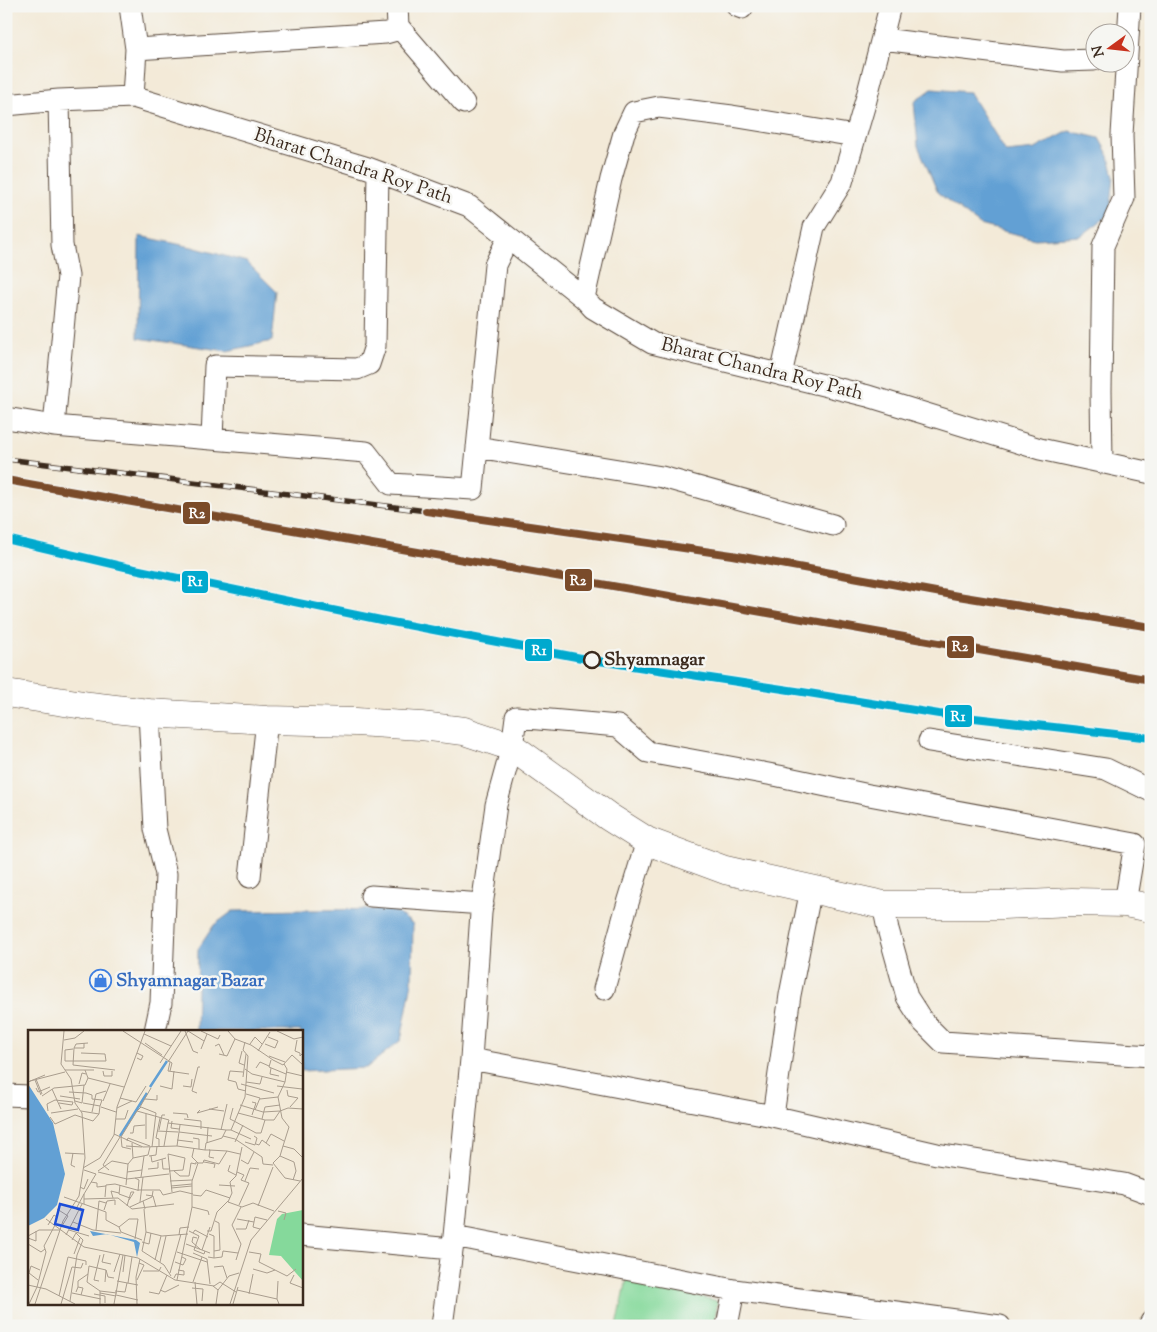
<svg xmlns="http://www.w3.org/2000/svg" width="1157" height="1332" font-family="'Sorts Mill Goudy',serif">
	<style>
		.green { fill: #85d99b; stroke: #60825c }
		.water { fill: #62a0d4; stroke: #4e6579 }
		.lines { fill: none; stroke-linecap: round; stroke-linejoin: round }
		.minor-casing { stroke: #57473a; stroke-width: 23 }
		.primary-casing { stroke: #57473a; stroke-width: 29 }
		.minor { stroke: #fff; stroke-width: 21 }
		.primary { stroke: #fff; stroke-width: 28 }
		.rail-casing { stroke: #3b2a1e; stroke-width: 5.5 }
		.rail { stroke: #f6f6f2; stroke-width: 4; stroke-dasharray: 11; stroke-linecap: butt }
		.rail-1-casing { stroke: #f6f6f2; stroke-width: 11 }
		.rail-2-casing { stroke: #f6f6f2; stroke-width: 11 }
		.rail-1 { stroke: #00a9ce; stroke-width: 8 }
		.rail-2 { stroke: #7a4b2a; stroke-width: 8 }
		.stop-dot { fill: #f6f6f2; stroke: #3b2a1e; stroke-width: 2.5 }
		.labels { text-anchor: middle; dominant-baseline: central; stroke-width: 5; stroke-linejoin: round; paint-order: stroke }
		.street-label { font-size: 19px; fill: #3b2a1e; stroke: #f6f6f2 }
		.stop-label { font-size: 19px; font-weight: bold; fill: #3b2a1e; stroke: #f6f6f2; text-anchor: start }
		.shop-label { font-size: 19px; font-weight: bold; fill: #366cbe; stroke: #f6f6f2; text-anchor: start }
		.inset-river { fill: none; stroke: #62a0d4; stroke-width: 2.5 }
		.inset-road { fill: none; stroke: #a99d8e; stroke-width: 1 }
		.view { fill: #1d4ed8; fill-opacity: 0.15; stroke: #1d4ed8; stroke-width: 2.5 }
		.inset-edge { fill: none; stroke: #3b2a1e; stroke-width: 2.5 }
		.line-badge { stroke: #f6f6f2; stroke-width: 2 }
		.badge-label { font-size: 14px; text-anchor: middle; font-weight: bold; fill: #fff }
	</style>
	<rect width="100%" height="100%" fill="#f6f6f2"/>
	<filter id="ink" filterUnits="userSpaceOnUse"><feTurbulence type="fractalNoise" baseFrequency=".02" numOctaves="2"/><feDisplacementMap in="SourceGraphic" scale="10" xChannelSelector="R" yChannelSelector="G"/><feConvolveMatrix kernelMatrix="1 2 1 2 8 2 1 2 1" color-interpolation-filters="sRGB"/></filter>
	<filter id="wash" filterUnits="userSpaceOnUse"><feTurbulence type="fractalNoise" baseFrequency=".0096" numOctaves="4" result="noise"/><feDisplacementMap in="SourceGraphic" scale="20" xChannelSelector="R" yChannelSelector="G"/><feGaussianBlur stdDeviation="1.12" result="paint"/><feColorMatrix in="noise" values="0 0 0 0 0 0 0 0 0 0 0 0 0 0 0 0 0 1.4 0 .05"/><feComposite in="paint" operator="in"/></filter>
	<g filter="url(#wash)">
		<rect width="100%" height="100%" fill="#f3ead8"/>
		<path class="green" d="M627,1279L718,1301L713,1326H617Z"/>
		<path class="water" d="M932,89L969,92L1006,152L1035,149L1069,131L1099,138L1109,156L1114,177L1110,214L1081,236L1035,239L980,225L938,193L918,146L914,102Z
			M139,236L192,247L247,262L277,292L272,341L227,351L138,338Z
			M392,909L413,924L412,982L401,1040L366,1068L301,1071V1031H196L198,949L214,925L233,911Z"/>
	</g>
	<g filter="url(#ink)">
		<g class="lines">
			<defs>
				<path id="minor" d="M130,6L136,49L133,97
					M737,6L742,8V6
					M398,26L464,103
					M882,39L1063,61L1094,60
					M136,49L386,33L393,31L398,26L397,6
					M6,105L59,100L133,97L368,168L469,206L584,298L593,308L652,343L868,396L1040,449L1151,473
					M584,298L611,179L624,133L634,112L659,107L732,116L855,136
					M781,375L814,227L842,182L866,100L890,6
					M6,418L54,426L68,276L62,245L59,100
					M54,426L366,452L391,484L473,489L495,265L508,238
					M212,439L215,366L357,369L369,364L375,346L378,172
					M477,447L662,477L833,525
					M1102,463L1101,391L1103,246L1124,198L1122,135L1130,6
					M149,713L155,829L166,874L161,1003L155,1031
					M929,741L1106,769L1151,791
					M250,877L267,720
					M371,896L483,904
					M883,905L888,929L907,997L923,1022L943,1042L1151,1056
					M604,989L624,916L647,841
					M471,1059L768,1115L937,1154L1124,1184L1151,1194
					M6,1095L29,1096
					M773,1116L790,995L811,889
					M301,1235L452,1249
					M454,1236L734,1290L1000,1326
					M442,1326L454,1236L471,1059L481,913L496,805L512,747L516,717L618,726L648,752L779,776L869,795L1135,844L1125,903
					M727,1326L734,1290
					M1149,1326L1151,1322"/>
				<path id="primary" d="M6,693L90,706L149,713L267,720L356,722L421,726L464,731L512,747L609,817L647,841L725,870L883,905H1003L1072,902L1125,903L1151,908"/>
			</defs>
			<use href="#minor" class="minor-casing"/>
			<use href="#primary" class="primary-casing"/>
			<use href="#minor" class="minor"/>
			<use href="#primary" class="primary"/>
			<defs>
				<path id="rail" d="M6,459L435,512L732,555L958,596L1151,627
					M6,480L1151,680"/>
			</defs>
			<use href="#rail" class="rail-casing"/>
			<use href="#rail" class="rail"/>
			<defs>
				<path id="rail-1" d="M6,539L125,567L381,620L592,660L796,691L939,714L1151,738"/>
				<path id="rail-2" d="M6,480L1151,680
					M426,511L732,555L958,596L1151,627"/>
			</defs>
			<use href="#rail-1" class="rail-1-casing"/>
			<use href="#rail-2" class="rail-2-casing"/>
			<use href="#rail-1" class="rail-1"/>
			<use href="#rail-2" class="rail-2"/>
		</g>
	</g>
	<defs>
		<symbol id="shop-ring" viewBox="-11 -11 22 22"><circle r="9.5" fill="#f6f6f2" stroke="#3f7fe0" stroke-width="1.5"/><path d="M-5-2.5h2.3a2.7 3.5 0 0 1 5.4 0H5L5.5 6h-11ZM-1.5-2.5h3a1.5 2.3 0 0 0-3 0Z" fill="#3f7fe0"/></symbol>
	</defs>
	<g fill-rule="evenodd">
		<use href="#shop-ring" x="88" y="968" width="25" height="25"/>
	</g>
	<circle class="stop-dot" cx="592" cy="660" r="8"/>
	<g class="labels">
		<g class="street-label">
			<text transform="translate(353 167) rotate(18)">Bharat Chandra Roy Path</text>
			<text transform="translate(762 370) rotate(14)">Bharat Chandra Roy Path</text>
		</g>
		<g class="stop-label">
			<text x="604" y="660">Shyamnagar</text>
		</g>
		<g class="shop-label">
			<text x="116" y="981">Shyamnagar Bazar</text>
		</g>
	</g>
	<g transform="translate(28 1030)">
		<rect width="275" height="275" fill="#f3ead8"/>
		<path d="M275,180V251L253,226L241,225L249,189L254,184Z" fill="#85d99b"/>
		<path d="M0,54L25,93L37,144L29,175L16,188L0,196ZM62,201L108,210L112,213L109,227L106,212L79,204L65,206Z" fill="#62a0d4"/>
		<path class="inset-river" d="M122,57L139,31M92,106L119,63"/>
		<path class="inset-road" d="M95,1L144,33L142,41M157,1L165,21L170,23M160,1L176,11M173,1L190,9L192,5M200,1L207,9L223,15L245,30L255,35L264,25L275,35M249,1L266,9L275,7M116,4L143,16M36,10L47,8L56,1M269,10L267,21L272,23V26L274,24M56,13V18H46L45,35L87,40M117,13L134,25M222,14L227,7L234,14M237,14L247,18L250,11L240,7M187,16L191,14L196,25M46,18L48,14L60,13M45,19L37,20V31H78L77,24L53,23M173,19L179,4M214,21L211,33L216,35M230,21L242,2M191,24L199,26L207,9M241,26L257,32M109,28L113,30L115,26L109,23M243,30L241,37L258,44M140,32L160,1M142,32L140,41L161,44M132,33L153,1M228,38L232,32L241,36M243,38L242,44L251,46M217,39L224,44L257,52L259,39L256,34M37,40H66M75,41L76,46H84V41M215,42L202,41L200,50L208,52L210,59L218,61M258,42L275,46M215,47L218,24M60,48L96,57M8,49L14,64M7,50L13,65M2,51L37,42M0,52L17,45M218,52L232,54L234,47M51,54L54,43L58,44M213,54L246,63M132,56L144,59L146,41M155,56L163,57L164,49M249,56L274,59M8,58L10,62L22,57M24,59L33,79M259,60L260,66L270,68L262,77M41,62L58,63L64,65V69L74,70L72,76M169,63L164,61L170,37H172M218,64L232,68L227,80M14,66L26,58L57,55L60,48L57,40M32,66L52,69M250,67L254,88L261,97L255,116M92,68L108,72L118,56M117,69L129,70V65M232,69L250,67L257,52M47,71L54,73L56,55M75,71L82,54M224,72L228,73L224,85M55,73L72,76L71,84M212,75L235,82L252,81M73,77L88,82M112,77L123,58M89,78L104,71M205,78L202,89L206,91M181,79L196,81M172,80L169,83L190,77M20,81L19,74L27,70L45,72L44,75L31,73M109,81L141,90L140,93L198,100M64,82L68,64L78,61M23,83L50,79M145,83L159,84L160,88M210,83L237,90M118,84V109M22,87L27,94L47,85L65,91L71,84L53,81M88,89H97L100,80M156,89L173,91V99M234,89L237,77L252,75M144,91L143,98L151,99M206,91L228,103H233L237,90H246L252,81L260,78L275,79M131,100L134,85H137M193,100L199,74M203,100L223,109M129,101L150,102M151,102L184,106M102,103H105L106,96L117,95M86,104L115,117L149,116L177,120L178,113L194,108L198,100H203L217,67L220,26L215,20L217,12M195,106L207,109L234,127L235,134L245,135M93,107L109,81L113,77L128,83L124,117M93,107L94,117L103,119M165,108L171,109V119M149,110L165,112M99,111L100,108L122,116M207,112L215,95M217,112L227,115L229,108L226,106M104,113L105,128M179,113L180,97M238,113L243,104L256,111M228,114L231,115L234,110L242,116M98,116L114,117M131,116V109L128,108L132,88M136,116L140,93M149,116L152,95M214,117L208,146L202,152L204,163L200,172L214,177L225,173L246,181M177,120H182L181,127L186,128M181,120L199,121M37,123L56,124M45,123L43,135L47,137M140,124L157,128L155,140L141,141M140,124L144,162M121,126L128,125L129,116M123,126L124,132L138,128M252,126L266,132L268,141L265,150M134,129L135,139H141M213,130L220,134L226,122M176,132L187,134L186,138M170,133H175L176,130L191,134L199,121L212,124M202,135L200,141L208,145M55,138L72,128L86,105L89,77L117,1M120,139L130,138V132M56,140L68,144L56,164V174M81,140L75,135L92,107M70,141L84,131L100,134M146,141L152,146H161L163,133L168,134V132M70,142L99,149L141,144M99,142L114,140M209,142L216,145L213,150L221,153L211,175M113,147L116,126M107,148L111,150L110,161M142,151L164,150M217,151L222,138L231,139M272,151L257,148L245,133L252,126L255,116L266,119L275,128M63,152L69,153V157L78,156M92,155L91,164L102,168M98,155L100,134L105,128L120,125L122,117M191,155L207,156M143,156L164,154M52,157L56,159L60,149M143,158L164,156M118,165L125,166L128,177M165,165L173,166L178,160L202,168M36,167L78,182V190L91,197L93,202L114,210M77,167L78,155L87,154L109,160H132L135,165L152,161L165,164M85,168L83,161L91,163M56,169L90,168L104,179L146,174M115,171L124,167L125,161M112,172L115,147M99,176L103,162H106L101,170M230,176L245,137M102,177L115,171L117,179M164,177L180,181L181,185M29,179L40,186L34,196M116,179L118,202L114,221L136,235L143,246M76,180L79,171L87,170V175M53,181L48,179L56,164M250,181L258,183L256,190M18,189L56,217L110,228L147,250L186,256L192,252L208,262M209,189L226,192M45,192L65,200L93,203M20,195L26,185L29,187M91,197L101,189H110L107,209M208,199H218L221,190M232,199L225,197L227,187L239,190M41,200L61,206M68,200L71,171L78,173M161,201L171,206L166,220L176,224L177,221M179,201H183L189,182L200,171M118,202L134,206L160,204M165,203L167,200L180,207M38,205L54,174M151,205L152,198L161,197M0,206L11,200H32M0,208L8,211V201M169,208L165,207L164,212L172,219M44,210L48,203L55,210M114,212L121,214L123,203M0,214L13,222L17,219M158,214L182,223M174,220L182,197M186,221L192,220L191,193L187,191M149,222L179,232M221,222L233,224L231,232L259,246L268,239M165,223L179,229L182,254M46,224L52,208M76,224L74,232L83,234M180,227L186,228V206L181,204M186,228L194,227L195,221L210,223M127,230L133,206M208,230L213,214L204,195L213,177M132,232L138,206M147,232L155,235L158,229L154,227M61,236L59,252L72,261V274M61,236L78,240M186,237L195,236L199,248M225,239L239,243L247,240M115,241H131L133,237M86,242L92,224M95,242L97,225M142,243L153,204M266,245L262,253L275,258M146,248L148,244L156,245V241L150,240M10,250L1,243L3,236L12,240M109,250L116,235L111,233M149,250L164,177V151L170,133L164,127L166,118M71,251L66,250L72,225M89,251L110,255M77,252L78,240L80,247L86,248M165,252L174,227M167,252L169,274M100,253L104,227M0,255L18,259L47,274M185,256L190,260L188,274M50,257V251L60,244M164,258L175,259L174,271M132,260L137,262L151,255M190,260L201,246L211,243M209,260L249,269L251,274M72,261L89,263M87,261L97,262L99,253M48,262L50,257L55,258L53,265M121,262L131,264L139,245M44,263L73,269M72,263L88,266M66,264L77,266V273M221,264L225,244M88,265L110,270M31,266L40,227L58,231V235M249,269L250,251M42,271L49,225L55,210M1,274L9,257L18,222L16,216L27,195M7,274L35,191L51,166L57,128L54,83L47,73L43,49L33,34L36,1M33,274L44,237L53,238L55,233M86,274L95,225M109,274L108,247L112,229M202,274L223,210L275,148M205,274L210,257"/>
		<path class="view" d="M32,174L55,180L50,200L27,194Z"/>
		<rect width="275" height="275" class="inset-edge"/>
	</g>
	<g class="line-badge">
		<rect x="182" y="501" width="29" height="24" rx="5" fill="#7a4b2a"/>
		<rect x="564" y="568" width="29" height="24" rx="5" fill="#7a4b2a"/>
		<rect x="181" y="570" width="28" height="24" rx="5" fill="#00a9ce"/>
		<rect x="946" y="635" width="29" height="24" rx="5" fill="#7a4b2a"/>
		<rect x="524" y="638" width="29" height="24" rx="5" fill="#00a9ce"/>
		<rect x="944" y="704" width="29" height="24" rx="5" fill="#00a9ce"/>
	</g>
	<g class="badge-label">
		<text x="197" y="518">R2</text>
		<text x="578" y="585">R2</text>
		<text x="195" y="586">R1</text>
		<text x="960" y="651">R2</text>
		<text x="539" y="655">R1</text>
		<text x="958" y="721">R1</text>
	</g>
	<rect width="1157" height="1332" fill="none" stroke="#f6f6f2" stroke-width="25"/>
	<g transform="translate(1110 48) rotate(255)"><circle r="24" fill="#f6f6f2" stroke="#aba49d"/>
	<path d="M0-4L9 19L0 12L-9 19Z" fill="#c8321e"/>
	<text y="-8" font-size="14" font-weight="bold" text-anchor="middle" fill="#3b2a1e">N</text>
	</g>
</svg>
